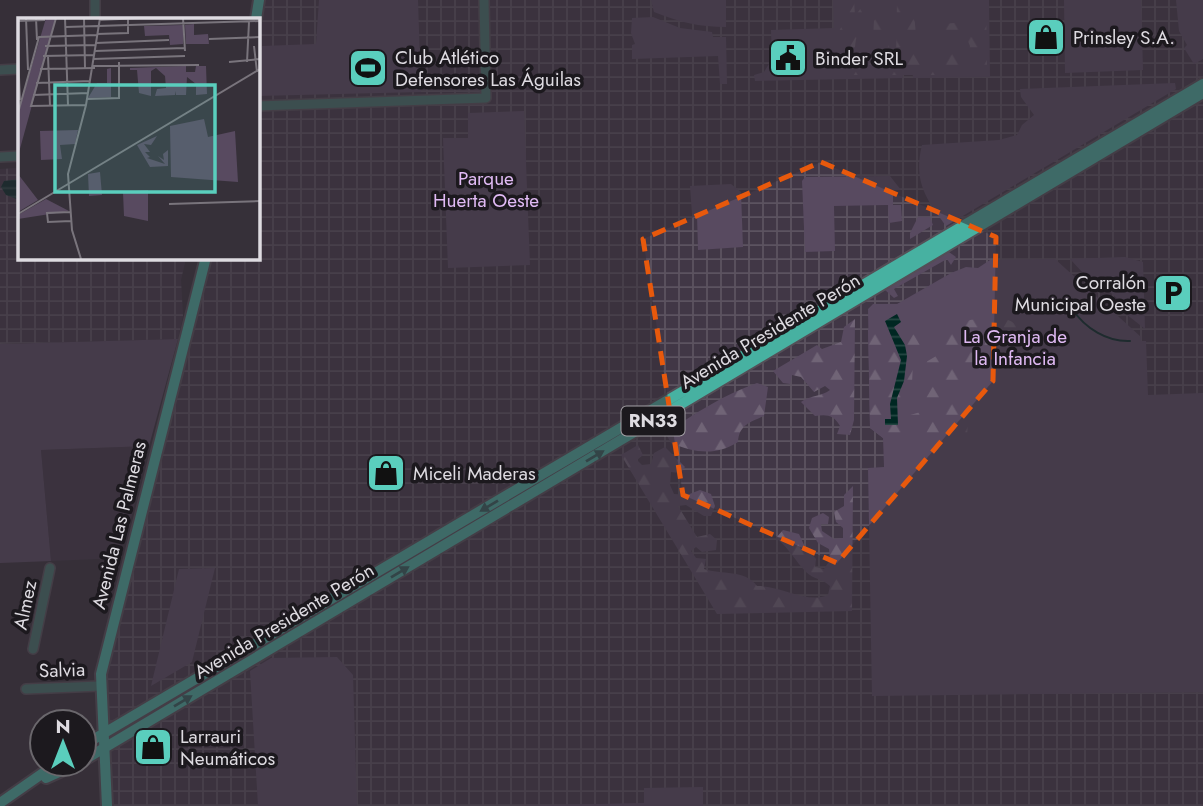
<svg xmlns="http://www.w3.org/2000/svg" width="1203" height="806" font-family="Jost,sans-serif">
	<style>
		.built { fill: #413746 }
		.industrial { fill: url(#industrial-grid) }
		.green { fill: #584a60 }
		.forest { fill: url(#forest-firs) }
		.water { fill: url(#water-rules) }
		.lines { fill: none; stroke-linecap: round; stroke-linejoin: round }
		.stream { stroke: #002722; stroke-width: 2 }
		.minor-casing { stroke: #544f57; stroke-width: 12 }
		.major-casing { stroke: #544f57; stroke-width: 14 }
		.minor { stroke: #44736b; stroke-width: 9 }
		.major { stroke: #47b1a1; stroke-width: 10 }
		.oneway { fill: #2f5d59 }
		.marked { fill: none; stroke: #e8590c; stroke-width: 5; stroke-dasharray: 14 9; stroke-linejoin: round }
		.labels { text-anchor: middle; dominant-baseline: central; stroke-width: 7; stroke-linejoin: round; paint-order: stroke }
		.shield { fill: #1c191e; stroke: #a4a1a6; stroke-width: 2 }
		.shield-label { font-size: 18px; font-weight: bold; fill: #dedbe1 }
		.poi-label { font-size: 19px; fill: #dedbe1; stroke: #1c191e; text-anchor: start }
		.park-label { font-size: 19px; fill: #e0baf4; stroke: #1c191e }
		.street-label { font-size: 19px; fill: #dedbe1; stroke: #1c191e }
		.inset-road { fill: none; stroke: #79747c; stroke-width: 2 }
		.view { fill: #5acebd; fill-opacity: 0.15; stroke: #5acebd; stroke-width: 3.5 }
		.inset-edge { fill: none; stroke: #dedbe1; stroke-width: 3.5 }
	</style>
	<defs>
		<pattern id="industrial-grid" width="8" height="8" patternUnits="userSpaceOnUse" patternTransform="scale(1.75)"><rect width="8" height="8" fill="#413746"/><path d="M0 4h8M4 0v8" fill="none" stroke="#5c5360"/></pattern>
		<pattern id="forest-firs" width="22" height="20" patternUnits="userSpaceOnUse" patternTransform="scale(1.75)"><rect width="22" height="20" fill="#584a60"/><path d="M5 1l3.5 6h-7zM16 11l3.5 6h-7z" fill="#706476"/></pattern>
		<pattern id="water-rules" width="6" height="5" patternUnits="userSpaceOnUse" patternTransform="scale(1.75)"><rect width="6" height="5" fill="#002722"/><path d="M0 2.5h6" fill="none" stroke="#254642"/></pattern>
	</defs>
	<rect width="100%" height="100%" fill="#363039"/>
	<path class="built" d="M149,446L125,543L120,546L121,558L51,561L41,450Z"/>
	<path class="industrial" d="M259,0H1203V806H107L100,699L206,257H257Z
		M19,168V257H192L186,258L181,280L183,316L178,339L0,344V169Z"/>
	<path class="green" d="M319,0H418L421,92L257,96L262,46L316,44Z
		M651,0H726V27C699,27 679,22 654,12Z
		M833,0H989L990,77L913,78L910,44H899L903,78L755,81L754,75L764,72L772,59L771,30L834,28Z
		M1064,0H1141L1143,70L1065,73Z
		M1176,0H1203V59L1194,64L1184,48L1187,45L1179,31Z
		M653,17L680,28L712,32L713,37H726L727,84H720L718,56L632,59V45L635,44L631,33L632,18Z
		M1175,83L1176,89L946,226C926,199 913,181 922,145L999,140L1017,135L1022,125L1034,115L1021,97L1020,89Z
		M524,111L530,265L448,268L443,138H468V113Z
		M890,176L901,190H893V205H901L902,221L889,223L888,205L834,206L835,251L805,252L802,181L805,177Z
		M731,184L741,192L743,247L698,250L697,215L692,214L690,186Z
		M918,217H930L933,225L910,239V233Z
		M949,252L956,257L951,265L947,259L894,289L898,296L894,298L885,290Z
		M1125,257L1143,262L1145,329L1126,314L1129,309L1102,285L1097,288L1070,259Z
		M1055,259L1141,337V341H1146L1148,395L1203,393V692L872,696L868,468L884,467L883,438L870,428L868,309L873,304H897L951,273L966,267L978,268L990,260Z
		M178,339L149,446L41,450L51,561L0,563V344Z
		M215,568L192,662L151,686L179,569Z
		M337,657L353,675L357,806H258L250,671L271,658Z
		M703,787V806H512L644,803V788Z"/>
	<path class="forest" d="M842,0H854L855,16L867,0H888L885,8C865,13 855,30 855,51H862L873,41L874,20L886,15L895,17V28L889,30V60L896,62L897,0H913L918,60L928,54L954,50L967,63L970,46L967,39L962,46L941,30L942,24L979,21L980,0H986L987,67L981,72L969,70L954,75H836L840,49L836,36L842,26Z
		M991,317C1011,319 1018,321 1023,341L957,398L969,412L967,435L883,438L870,428L868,329L878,324L887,329L917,335L922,350L913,363L912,383L901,398L905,411L897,419L927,410L921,395L927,386L926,362L938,355L948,330L970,320Z
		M855,319L854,420L850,435L837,434L840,426C834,415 827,414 815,416L801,402C810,395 821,397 830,390L825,386L814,392L801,377L792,375L790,384L783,383L773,371L817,345L822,349L841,342L844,327Z
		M757,383L768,387L764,416C750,422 739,425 738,442C716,456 695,453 671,443L666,434C694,413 724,395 757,383Z
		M638,445L643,455L637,460L642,465L651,464L654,453L665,447L685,467L680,473L671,472L670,485L674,494L687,495L700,490L711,494L715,506L711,516H704L686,505L678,506L697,537L710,534L717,540L716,550L702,552L696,547L691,551L696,558L706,559L704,569C721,575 745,569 757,586C783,586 806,604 828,595L830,586C823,579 813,579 806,572C795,561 791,550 776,538L783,530L799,534L805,547L816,559L815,567L824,569L830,560L829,549L818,543L809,528L812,518L823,513L829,517L828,524H821L822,531L834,539L843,538V528L836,522L834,512L844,506V495L853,486L852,611L717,614L621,455Z"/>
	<path class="water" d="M19,179V200L6,195L1,187L4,181Z
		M897,314L901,322L894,327L905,345L907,356L904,381L897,398L898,425H885V419H891L890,404L901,360L885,321Z"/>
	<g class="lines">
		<path class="stream" d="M1075,300L1073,310C1085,328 1107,342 1130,341"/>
		<defs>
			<path id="minor" d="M95,0V19
				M0,70L19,69
				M257,106L486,98L484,0
				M0,157L19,156
				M33,649L50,568
				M26,689L100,686"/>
			<path id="major" d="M256,19L259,0
				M84,745L1203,84
				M84,760L1203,93
				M46,778L77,764
				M0,803L56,764
				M107,806L101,674L206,257"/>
		</defs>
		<use href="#minor" class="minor-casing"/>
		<use href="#major" class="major-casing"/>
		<use href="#minor" class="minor"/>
		<use href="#major" class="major"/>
	</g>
	<defs><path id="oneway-solid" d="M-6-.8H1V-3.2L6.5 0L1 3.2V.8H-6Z" transform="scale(1.75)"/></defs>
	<g class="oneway">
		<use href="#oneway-solid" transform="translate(595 456) rotate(-31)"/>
		<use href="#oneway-solid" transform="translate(489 506) rotate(149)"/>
		<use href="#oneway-solid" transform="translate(400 572) rotate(-31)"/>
		<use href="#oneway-solid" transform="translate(183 701) rotate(-31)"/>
	</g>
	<path d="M0 0H1203V806H0ZM821,162L996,237L993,381L837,563L683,495L643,239Z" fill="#363039" fill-opacity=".55" fill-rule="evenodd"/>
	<path class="marked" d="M821,162L996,237L993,381L837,563L683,495L643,239Z"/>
	<defs>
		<symbol id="shop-square" viewBox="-11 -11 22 22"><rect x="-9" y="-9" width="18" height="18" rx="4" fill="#5acebd" stroke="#1c191e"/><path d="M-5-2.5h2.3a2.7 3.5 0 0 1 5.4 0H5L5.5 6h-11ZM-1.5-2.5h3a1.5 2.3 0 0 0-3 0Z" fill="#111"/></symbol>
		<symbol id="civic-square" viewBox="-11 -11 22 22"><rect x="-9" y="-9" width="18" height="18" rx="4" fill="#5acebd" stroke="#1c191e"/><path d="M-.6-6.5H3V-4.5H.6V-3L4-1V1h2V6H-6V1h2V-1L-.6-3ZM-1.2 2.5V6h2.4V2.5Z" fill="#111"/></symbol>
		<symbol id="stadium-square" viewBox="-11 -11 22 22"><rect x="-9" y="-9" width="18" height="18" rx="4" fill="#5acebd" stroke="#1c191e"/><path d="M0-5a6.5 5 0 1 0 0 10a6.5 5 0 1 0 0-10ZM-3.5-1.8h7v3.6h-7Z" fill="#111"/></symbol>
		<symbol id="parking-square" viewBox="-11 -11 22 22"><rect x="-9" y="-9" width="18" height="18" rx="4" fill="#5acebd" stroke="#1c191e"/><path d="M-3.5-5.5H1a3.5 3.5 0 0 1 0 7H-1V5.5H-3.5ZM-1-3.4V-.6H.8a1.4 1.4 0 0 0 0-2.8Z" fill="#111"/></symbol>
	</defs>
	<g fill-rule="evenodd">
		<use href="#shop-square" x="1024" y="15" width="44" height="44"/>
		<use href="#civic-square" x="766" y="36" width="44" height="44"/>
		<use href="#stadium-square" x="346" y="46" width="44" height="44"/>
		<use href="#parking-square" x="1151" y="271" width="44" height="44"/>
		<use href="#shop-square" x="364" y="451" width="44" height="44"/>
		<use href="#shop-square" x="131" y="725" width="44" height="44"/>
	</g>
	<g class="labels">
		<rect class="shield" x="621.5" y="406.5" width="63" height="29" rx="5"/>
		<g class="shield-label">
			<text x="653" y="421">RN33</text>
		</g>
		<g class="poi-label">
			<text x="1073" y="37">Prinsley S.A.</text>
			<text x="395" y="57">Club Atlético<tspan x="395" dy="22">Defensores Las Águilas</tspan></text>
			<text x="815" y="58">Binder SRL</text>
			<text x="1146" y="282" text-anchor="end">Corralón<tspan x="1146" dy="22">Municipal Oeste</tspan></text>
			<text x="413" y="473">Miceli Maderas</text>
			<text x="180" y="736">Larrauri<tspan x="180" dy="22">Neumáticos</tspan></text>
		</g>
		<g class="park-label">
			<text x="486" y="178">Parque<tspan x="486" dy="22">Huerta Oeste</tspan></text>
			<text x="1015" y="336">La Granja de<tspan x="1015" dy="22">la Infancia</tspan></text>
		</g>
		<g class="street-label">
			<text transform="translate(770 331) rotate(-31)">Avenida Presidente Perón</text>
			<text transform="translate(119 525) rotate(-76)">Avenida Las Palmeras</text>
			<text transform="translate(25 605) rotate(-78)">Almez</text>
			<text transform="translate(284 621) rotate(-31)">Avenida Presidente Perón</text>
			<text transform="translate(62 670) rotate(-2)">Salvia</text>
		</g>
	</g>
	<g transform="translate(18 18)">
		<rect width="242" height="242" fill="#363039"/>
		<path d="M28,0H38L0,138V95ZM176,6V17L190,16L191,26H168L167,7ZM165,7V26L152,27L151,17L127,18L126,8ZM168,48V54H177L178,48H188L189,76L178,77V66L169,59L168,77H158V73L157,77L137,78L139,71L148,70L147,58L138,50L133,53V78L121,75L119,52H112V50ZM93,50V79L70,80L79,65H89V51ZM186,101L190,119L217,113L220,164L153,159L152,108ZM60,112L57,126L42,127L44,141L23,142L22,113ZM82,154L84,177L71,178L70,156ZM0,156L20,182L0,194ZM130,172V203L106,198L105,174ZM28,181L51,193L0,201V197Z" fill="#584a60"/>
		<path d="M139,118L133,127L126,126L132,134H127L132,139L129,140L147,146L140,138L146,142L145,136L150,132V148L132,149L119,127Z" fill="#584a60"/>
		<path class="inset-road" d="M8,0L10,52M18,0L19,22M38,0L13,88L68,87M47,0L50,87M66,0L67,50M165,0L167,33M81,2L122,0M0,3L27,2M48,9L242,3M79,16L110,15V0M191,21L242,19M78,25L151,22M27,28L77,27M236,28L239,54M77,33L166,30M0,36L2,82M25,38L76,37M30,38L32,88M75,41L167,38M211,44L242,41M229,44L231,4M74,48L181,47M22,51L77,50M18,65L72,63M15,77L70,75M69,81L101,80V44M0,95L21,19L79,17M151,186L242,183M52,194L29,195L30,204L53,203M0,196L242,51M63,241L54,212L50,156L68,87L82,0"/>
		<path class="view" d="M37,67H197V174H37Z"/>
		<rect width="242" height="242" class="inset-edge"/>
	</g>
	<g transform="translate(63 743)"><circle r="33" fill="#1c191e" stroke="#6a676c" stroke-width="2"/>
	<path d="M0-5L12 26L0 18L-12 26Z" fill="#5acebd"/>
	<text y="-10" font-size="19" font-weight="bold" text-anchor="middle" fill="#dedbe1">N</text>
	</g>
</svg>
